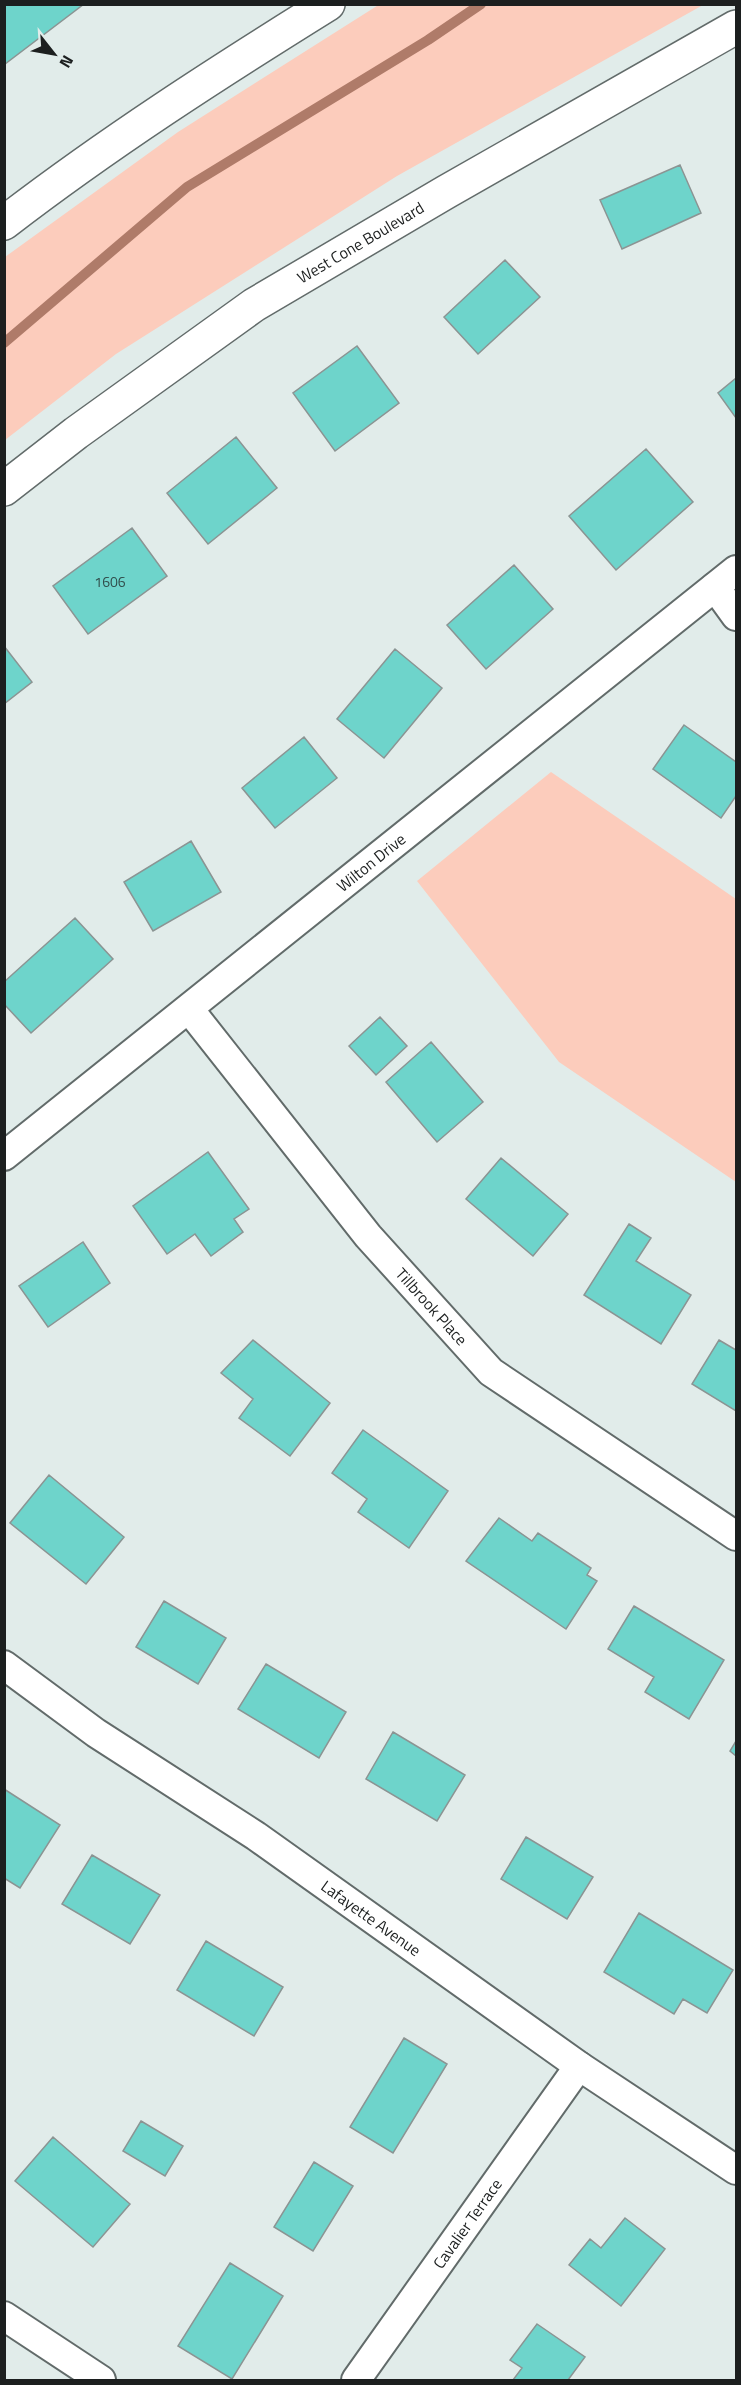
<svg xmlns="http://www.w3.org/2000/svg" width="741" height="2385" font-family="'Titillium Web',sans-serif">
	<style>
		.green { fill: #fcccbc }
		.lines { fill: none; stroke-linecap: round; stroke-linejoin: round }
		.stream { stroke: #af7b69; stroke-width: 10 }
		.building { fill: #6ed4cb; stroke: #8b9493; stroke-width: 1.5 }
		.minor-casing { stroke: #626b6a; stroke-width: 32 }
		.primary-casing { stroke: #626b6a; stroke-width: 36 }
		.minor { stroke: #fff; stroke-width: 28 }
		.primary { stroke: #fff; stroke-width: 33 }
		.labels { text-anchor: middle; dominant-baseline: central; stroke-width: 4.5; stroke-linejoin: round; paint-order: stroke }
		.number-label { font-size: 14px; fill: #304c4a }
		.street-label { font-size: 16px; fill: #1c1f1f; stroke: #e1ecea }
	</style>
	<rect width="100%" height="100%" fill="#e1ecea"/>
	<path class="green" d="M380,4L703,5L397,176L116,354L5,440V257L178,132Z
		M551,772L736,899V1182L559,1062L417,881Z"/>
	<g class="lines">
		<path class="stream" d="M4,343L187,187L428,40L481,4"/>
	</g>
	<path class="building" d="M4,4H84L5,64Z
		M680,165L701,213L622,249L600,200Z
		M505,260L540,297L478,354L444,317Z
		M357,346L399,403L335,451L293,393Z
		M736,378V418L718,393Z
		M236,437L277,488L208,544L167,493Z
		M646,449L693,502L616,570L569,516Z
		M132,528L167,576L88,634L53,586Z
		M514,565L553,609L486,669L447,625Z
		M4,646L32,682L4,704Z
		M395,649L442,688L384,758L337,719Z
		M684,725L736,762V796L721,818L653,769Z
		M304,737L337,778L275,828L242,788Z
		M191,841L221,892L153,931L124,882Z
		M75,918L113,959L31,1033L4,1004V982Z
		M380,1017L407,1046L376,1075L349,1046Z
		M431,1042L483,1102L437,1142L386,1082Z
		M208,1152L249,1209L234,1219L243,1232L211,1256L195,1234L167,1254L133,1206Z
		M501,1158L568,1214L533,1256L466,1199Z
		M629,1224L651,1238L636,1261L691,1295L661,1344L584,1295Z
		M83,1242L110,1283L48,1327L19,1286Z
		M253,1340L330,1403L290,1456L239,1418L253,1399L221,1373Z
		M719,1340L736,1350V1411L692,1384Z
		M363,1430L448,1491L409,1548L358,1512L367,1499L332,1473Z
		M49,1475L124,1537L86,1584L10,1523Z
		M499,1518L532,1541L538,1533L591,1568L587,1575L597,1581L566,1629L466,1561Z
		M164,1601L226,1638L198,1684L136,1647Z
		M634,1606L724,1660L689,1719L645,1692L654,1677L608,1649Z
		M266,1664L346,1712L319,1758L238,1709Z
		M393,1732L465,1775L437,1821L366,1779Z
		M736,1741V1756L730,1751Z
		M4,1789L60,1825L20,1888L4,1878Z
		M526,1837L593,1877L567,1919L501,1879Z
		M92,1855L160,1895L130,1944L62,1904Z
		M639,1913L733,1970L707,2013L683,1999L674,2014L604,1972Z
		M206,1941L283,1987L254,2036L177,1990Z
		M404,2038L447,2064L393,2153L350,2127Z
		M141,2121L183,2146L165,2176L123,2151Z
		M53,2137L130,2204L93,2247L15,2181Z
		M314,2162L353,2186L313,2251L274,2227Z
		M625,2218L665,2249L621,2306L569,2265L590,2239L601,2248Z
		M230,2263L283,2296L232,2379L178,2346Z
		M537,2324L585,2357L568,2380H513L522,2368L510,2360Z"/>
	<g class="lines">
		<defs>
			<g id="minor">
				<path d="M715,587L736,616"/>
				<path id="s1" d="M189,1009L368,1236L491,1372L736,1536"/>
				<path id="s2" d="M4,1156L736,570"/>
				<path id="s3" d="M4,1665L96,1733L256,1836L579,2066L736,2170"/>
				<path d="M4,2316L101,2380"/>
				<path id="s4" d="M356,2380L579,2066"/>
			</g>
			<g id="primary">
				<path d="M4,223C108,143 217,73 328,4"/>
				<path id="s5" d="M4,489L76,433L254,305L446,192L736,27"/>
			</g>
		</defs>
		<use href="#minor" class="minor-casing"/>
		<use href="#primary" class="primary-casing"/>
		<use href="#minor" class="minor"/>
		<use href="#primary" class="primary"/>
	</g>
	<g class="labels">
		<g class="number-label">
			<text x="110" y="581">1606</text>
		</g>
		<g class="street-label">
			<text stroke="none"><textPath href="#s5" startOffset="434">West Cone Boulevard</textPath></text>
			<text stroke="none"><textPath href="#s2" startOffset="470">Wilton Drive</textPath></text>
			<text stroke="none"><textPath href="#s1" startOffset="384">Tillbrook Place</textPath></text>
			<text stroke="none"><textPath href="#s3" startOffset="446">Lafayette Avenue</textPath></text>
			<text stroke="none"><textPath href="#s4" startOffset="192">Cavalier Terrace</textPath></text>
		</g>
	</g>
	<rect width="741" height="2385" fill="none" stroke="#1c1f1f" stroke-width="12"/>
	<g transform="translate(54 54) rotate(121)" stroke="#e1ecea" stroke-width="4.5" paint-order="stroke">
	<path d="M0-4.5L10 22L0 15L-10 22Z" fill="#1c1f1f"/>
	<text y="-9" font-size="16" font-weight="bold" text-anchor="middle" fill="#1c1f1f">N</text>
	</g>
</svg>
